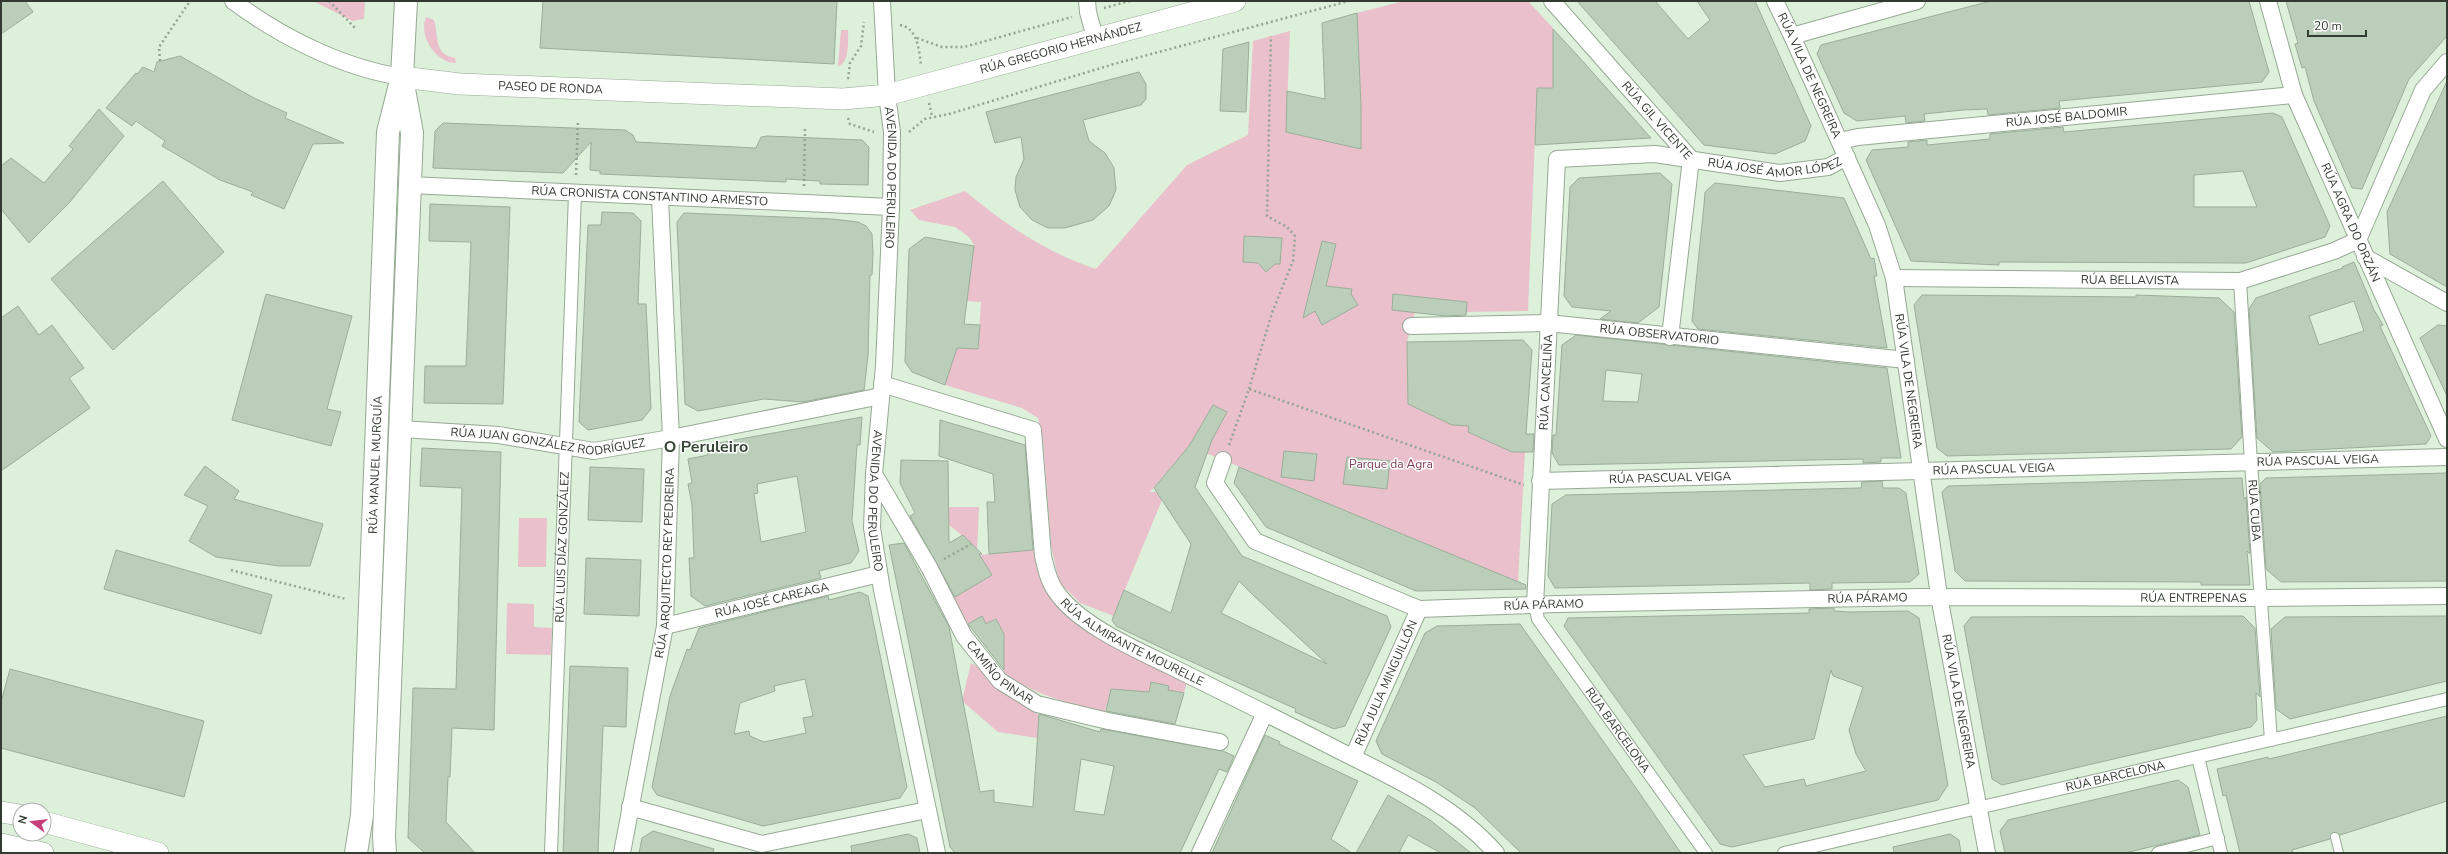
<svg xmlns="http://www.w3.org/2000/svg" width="2448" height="854" font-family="'Nunito Sans',sans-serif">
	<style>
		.green { fill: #eac0cd }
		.building { fill: #baceb9; stroke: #9aae99; fill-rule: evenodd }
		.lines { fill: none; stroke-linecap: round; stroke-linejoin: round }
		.service-casing { stroke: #96a994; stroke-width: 10 }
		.pedestrian-casing { stroke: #96a994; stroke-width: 14 }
		.minor-casing { stroke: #96a994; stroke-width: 18 }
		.tertiary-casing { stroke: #96a994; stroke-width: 22 }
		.secondary-casing { stroke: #96a994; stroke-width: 24 }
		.path { stroke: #94a393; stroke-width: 2.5; stroke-dasharray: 2 3; stroke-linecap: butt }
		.service { stroke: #fff; stroke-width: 8 }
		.pedestrian { stroke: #fff; stroke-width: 12 }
		.minor { stroke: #fff; stroke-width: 16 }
		.tertiary { stroke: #fff; stroke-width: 21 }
		.secondary { stroke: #fff; stroke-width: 22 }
		.labels { text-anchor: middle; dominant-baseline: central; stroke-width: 3; stroke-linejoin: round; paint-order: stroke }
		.street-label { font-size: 12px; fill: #323a31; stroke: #fff }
		.park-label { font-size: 12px; fill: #803c56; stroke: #fff }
		.district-label { font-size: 16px; font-weight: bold; fill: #364735; stroke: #fff }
	</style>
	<rect width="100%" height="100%" fill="#dcf0da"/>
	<path class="green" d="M313,1H365L364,19L353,21Z
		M1404,1H1528L1553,28L1554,88H1537L1528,311L1466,312L1467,302L1394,294L1392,309L1415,312L1407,342L1408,404L1452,425L1469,426L1468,432L1512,452H1525L1518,582L1189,446L1150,492H1156L1162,500L1114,616L1080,603L1059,582L1051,545L1043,439L1038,418L1022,408L945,385L957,348H978L981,302L967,301L974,245L969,237L955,227L919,220L910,210L965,191C1004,224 1047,253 1096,269L1187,165L1248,135L1253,41L1290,31L1286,132L1361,148V106L1357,13Z
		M426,17L434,20C439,36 433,54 455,58L456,63C436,63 418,36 426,17Z
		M841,30H848C848,40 850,63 838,66Z
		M395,213L398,221L389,453L385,455Z
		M384,468H390L372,819Z
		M912,507H979L977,552C959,529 940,517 912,507Z
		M519,518H547L546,567H518Z
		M1034,550L1037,568L1048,589L1187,682L1184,693H1168L1169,686L1152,682L1149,692L1111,689L1105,712C1067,703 1037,695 1004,674V634L996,619L986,624L982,616L967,624L953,598L992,575L979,555Z
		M507,603L534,604V627L552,628L551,655L506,654Z
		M971,663L984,670L1001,688L1039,715L1037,738L998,732L962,701Z"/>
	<path class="building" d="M1,1H25L33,12L1,34Z
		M543,1H837L834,64L540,48Z
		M1577,1H1655L1688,39L1710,20L1697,1H1755L1811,126L1805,141L1775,154L1704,145Z
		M1991,1H2249L2269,72L2262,82L2059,101L2060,108L1988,115L1987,109L1963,110L1924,114L1925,121L1906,123L1905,116L1857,121L1844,113L1817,54L1821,45Z
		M2286,1H2447V36L2409,79L2362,189L2352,188L2314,101L2305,67L2302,68L2295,44L2298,43Z
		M1357,13L1361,106V149L1286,132L1287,91L1325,99L1322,23Z
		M1553,29L1578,56L1651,138L1535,145L1537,88H1553Z
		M1249,42L1246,112L1220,111L1223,49Z
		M180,56L254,98L287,113L285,118L344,143L313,144L284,209L251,195L253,192L220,180L162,146L165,141L136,121L132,126L106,108L136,73L137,74L143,67L154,72L157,62Z
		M1139,72L1146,84V99L1141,105L1083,120L1089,141L1105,153L1114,168L1116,190L1109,206L1093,220L1065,228H1048L1032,220L1020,207L1015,190L1016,177L1024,159L1021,137L995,143L986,112Z
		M2447,81V287L2390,254L2387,212Z
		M99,109L124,136L69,203L29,243L1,209V166L11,158L44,183L73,149L69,146Z
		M2273,113L2282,117L2330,226L2325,237L2246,263L1999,262V265L1911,261L1866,160L1872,150L1908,147V142L1927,140V145L1990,139V134L2063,127L2064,132ZM2243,171L2257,207H2194V175Z
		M443,123L625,130L633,135L636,142L756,148L761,137L767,136L862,140L869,147L868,185L820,184V181L786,179V182L600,174V171L590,170L591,142L563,173L433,168L435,131Z
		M1660,173L1672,184L1659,307L1638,323L1600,319L1611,311L1572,307L1564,296L1570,187L1579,178Z
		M163,181L224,252L113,350L51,279Z
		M1715,183L1844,198L1871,259L1874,258L1877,276H1874L1887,348L1698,329L1692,321L1704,205L1705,192Z
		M430,204L510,207L503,404L424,403L425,366H466L471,242L429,241Z
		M602,212L633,213L641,221L638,304H646L651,409L642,420L588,430L579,422L588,225H601Z
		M684,213L832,219L858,222L866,226L872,234L873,253L872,275H870L868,356L864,390L803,402L764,399L698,411L685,404L677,222Z
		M1244,236L1282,238L1280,264H1275L1266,272L1258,263L1243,262Z
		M925,237L974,246L964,324L980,325L978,349L957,348L945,385L912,372L905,362L909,249Z
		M1322,241L1336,244L1326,286L1352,289L1351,294L1358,305L1322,325L1315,311L1303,318Z
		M2354,262L2374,310L2383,325L2380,326L2431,436L2426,444L2273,452L2257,438L2249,309L2256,298L2343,268L2342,267ZM2354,301L2364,331L2319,345L2309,316Z
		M266,294L352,316L327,409L341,412L331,446L232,420Z
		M1393,294L1467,302L1466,315L1446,316L1392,310Z
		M1922,295L2136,297V295L2219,298L2234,312L2242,437L2231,449L1947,456L1937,448L1914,305Z
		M18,306L39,335L52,325L84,368L69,378L90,408L1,471V318Z
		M2438,325L2447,326V396L2420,338Z
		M1576,335L1887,368L1901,458H1881V462L1863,463V459L1559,465L1552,453L1553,435H1556L1562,345ZM1606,370L1642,374L1638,402L1603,401Z
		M1523,340L1532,350L1526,434H1534L1533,452H1512L1468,432L1469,426L1452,425L1408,404L1407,342Z
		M1213,405L1227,412L1212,440L1195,487L1242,556L1387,616L1391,627L1345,726L1334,729L1295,712L1296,709L1170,652L1116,626L1112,620L1124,590L1171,613L1191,544L1154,488L1189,446ZM1239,581L1254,596L1327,664L1221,613Z
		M862,417L860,445H857L852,521L859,551L851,563L819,571L821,578L705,606L691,596L689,558H694L692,505L688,484L692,483L688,459L708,455L707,445ZM797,476L806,532L761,542L754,494L758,493L757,484Z
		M940,420L1025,445L1033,550L989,554L987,502H995L993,474L939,456Z
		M422,448L501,452L494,730L452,728L450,777H448L446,822L475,853H425L408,838L413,688L456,689L462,488L420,486Z
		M1284,451L1317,454L1314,481L1281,477Z
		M1347,457L1390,461L1387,489L1343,484Z
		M901,460L948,461L949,543L963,535L982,554H979L992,575L955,597L910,516L915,513L900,483Z
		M205,466L239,491L234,499L323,524L310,566H279L216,557L189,541L208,506L184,495Z
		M590,467L644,469L642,522L588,520Z
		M1239,467L1526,585V589L1416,591L1266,527L1234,483Z
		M2447,473V581L2281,582L2266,569L2260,484L2266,478Z
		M2242,478L2244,499L2246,497L2250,554L2247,551L2250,585H2201V582L1965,581L1955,571L1942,492L1948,486Z
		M1882,481L1883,488H1899L1906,493L1919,574L1910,582L1832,583V589L1810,590V583L1555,588L1548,576L1552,504L1566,495L1861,488L1862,482Z
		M904,543L949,627L980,792L994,790V802L1033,807L1039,714L1100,732L1101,729L1223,751L1234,756L1227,772L1219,769L1180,853H955L950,847L889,545ZM1081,759L1114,766L1104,815L1074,811Z
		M116,550L272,595L261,634L104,589Z
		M586,558L641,560L639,616L584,614Z
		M860,592L868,596L907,787L900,798L763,826L657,795L652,787L670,696L687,649L690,650L699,628L828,596L829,600ZM805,679L813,716L803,718L806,733L764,742L750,736L749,731L734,734L740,703L775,691L774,686Z
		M1834,608V611L1850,612L1908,611L1919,618L1948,785L1938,800L1732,847L1720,844L1564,626L1568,618L1809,613V609ZM1831,670L1833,676L1863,687L1849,730L1856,754L1866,771L1806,786L1804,779L1765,787L1743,755L1814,739Z
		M982,616L986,624L996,619L1004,634V670L968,624Z
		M2243,616L2255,628L2260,697L2256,693L2257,720L2251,727L2002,785L1992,779L1964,626L1971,617Z
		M2447,616V681L2290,719L2276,709L2271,629L2285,617Z
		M1520,624L1620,765L1681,853H1521L1475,808L1436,782L1382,754L1376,741L1425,633L1437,626Z
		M570,666L628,668L626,727L603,726L598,853H563Z
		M10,669L204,721L184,797L1,748V702Z
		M1151,682L1169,686L1168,690L1184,693L1175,724L1106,711L1111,689L1149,692Z
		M2447,716V801L2340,835L2333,832L2330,839L2292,850L2293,853H2240L2226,795L2223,796L2217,769L2268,757L2269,759Z
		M1265,735L1280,742L1279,744L1358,781L1331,839L1352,853H1212Z
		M2178,780L2188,787L2200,835L2125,853H2005L2000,831L2008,820Z
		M1388,795L1430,820L1471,853H1441L1408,835L1399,853H1356Z
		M653,831L714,849L713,853H639L642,838Z
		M908,834L917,838L920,853H852L851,846Z
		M1950,834L1959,840L1961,853H1894L1893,847Z"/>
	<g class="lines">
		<defs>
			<path id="service" d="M2335,837L2339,853"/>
			<g id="pedestrian">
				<path id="s1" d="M2240,281L2251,463L2271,740"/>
				<path id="s2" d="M1535,605L1538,619L1706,853"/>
				<path d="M2198,757L2221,853"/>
				<path id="s3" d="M551,853L575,194"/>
				<path id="s4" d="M1784,853L2447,699"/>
				<path d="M2158,853L2218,838"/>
			</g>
			<g id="minor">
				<path d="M233,1C281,37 343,68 402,77"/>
				<path id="s5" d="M882,1L887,95L892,132L891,207L884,366L874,474L872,528L882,590L937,853"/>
				<path d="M1087,1L1088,12L1095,38"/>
				<path id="s6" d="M1552,1L1691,159L1670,337"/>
				<path id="s7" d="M1775,1L1792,36L1877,225L1894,278L1939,596L1987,853"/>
				<path id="s8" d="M2268,1L2294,95L2447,439"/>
				<path d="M1792,36L1917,1"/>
				<path id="s9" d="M1840,141L1858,137L2294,95"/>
				<path id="s10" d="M409,185L891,207"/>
				<path d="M2365,257L2447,303"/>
				<path id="s11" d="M1894,278L2240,281L2334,251L2358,240L2423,90L2447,62"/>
				<path id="s12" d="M1411,326L1548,323L1906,360"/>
				<path id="s13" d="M882,384L1033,430L1043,556C1046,568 1048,580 1055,590C1077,624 1135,649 1170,666C1226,694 1282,721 1338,750C1394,778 1454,805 1496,853"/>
				<path id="s14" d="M401,429L499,435L594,451L671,438L881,396"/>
				<path id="s15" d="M1223,460L1215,483L1255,541L1419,609L1558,604L1920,597L2262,598L2447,596"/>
				<path id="s16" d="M874,474L929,567L964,636L1000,681L1037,704L1108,721L1220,742"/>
				<path id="s17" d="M1540,481L2447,457"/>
				<path id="s18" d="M1535,605L1557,159L1655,154L1780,173L1828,167L1847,157"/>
				<path id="s19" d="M665,626L879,574"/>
				<path id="s20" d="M1353,757L1419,609"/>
				<path d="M630,807L762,844L927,810"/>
				<path id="s21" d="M622,853L665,626L671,438L660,198"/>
				<path d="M1200,853L1265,713"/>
			</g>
			<g id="tertiary">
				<path id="s22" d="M402,77L460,84L843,99L887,95L1235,1"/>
				<path d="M1,812L20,815"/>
				<path d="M44,822L158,853"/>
				<path d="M1,844L43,853"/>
			</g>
			<g id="secondary">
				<path id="s23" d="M356,853L362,815L388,132L402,77L406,1"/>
				<path d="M385,853L384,836L412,133L403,84"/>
			</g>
		</defs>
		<use href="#service" class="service-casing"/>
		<use href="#pedestrian" class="pedestrian-casing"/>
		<use href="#minor" class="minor-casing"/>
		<use href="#tertiary" class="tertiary-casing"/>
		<use href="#secondary" class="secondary-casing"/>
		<path class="path" d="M329,1L356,29
			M1104,8L1130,1
			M900,25C918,28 919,51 921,65
			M917,38L942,47H964L1072,17
			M160,61L159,47L190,1
			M848,79L850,63L861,46L864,22
			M929,103L932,116
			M848,118L850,124L874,132
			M909,132L925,119L949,114L1114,64L1349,1
			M576,175L578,121
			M804,186L805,129
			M1249,389L1272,313L1293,261L1295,236L1287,227L1267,216L1271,36
			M1229,445L1249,389L1524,485
			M944,559L971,544
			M231,570L346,599"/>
		<use href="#service" class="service"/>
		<use href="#pedestrian" class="pedestrian"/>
		<use href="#minor" class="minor"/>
		<use href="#tertiary" class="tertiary"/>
		<use href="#secondary" class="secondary"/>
	</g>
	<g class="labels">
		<g class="street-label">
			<text stroke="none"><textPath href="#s22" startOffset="666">RÚA GREGORIO HERNÁNDEZ</textPath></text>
			<text stroke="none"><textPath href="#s7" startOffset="82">RÚA VILA DE NEGREIRA</textPath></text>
			<text stroke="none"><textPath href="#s22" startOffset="149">PASEO DE RONDA</textPath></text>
			<text stroke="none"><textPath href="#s9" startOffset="228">RÚA JOSÉ BALDOMIR</textPath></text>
			<text stroke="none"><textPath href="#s6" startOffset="159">RÚA GIL VICENTE</textPath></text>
			<text stroke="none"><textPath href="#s18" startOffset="666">RÚA JOSÉ AMOR LÓPEZ</textPath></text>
			<text stroke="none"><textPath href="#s5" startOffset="177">AVENIDA DO PERULEIRO</textPath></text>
			<text stroke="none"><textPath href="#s10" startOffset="241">RÚA CRONISTA CONSTANTINO ARMESTO</textPath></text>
			<text stroke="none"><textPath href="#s8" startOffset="237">RÚA AGRA DO ORZÁN</textPath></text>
			<text stroke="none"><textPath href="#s11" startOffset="236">RÚA BELLAVISTA</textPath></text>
			<text stroke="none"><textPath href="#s12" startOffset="249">RÚA OBSERVATORIO</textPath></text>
			<text stroke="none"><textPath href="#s7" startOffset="406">RÚA VILA DE NEGREIRA</textPath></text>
			<text stroke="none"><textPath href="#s18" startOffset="223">RÚA CANCELIÑA</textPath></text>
			<text stroke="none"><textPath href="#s14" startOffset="148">RÚA JUAN GONZÁLEZ RODRÍGUEZ</textPath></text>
			<text stroke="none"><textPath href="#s17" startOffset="778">RÚA PASCUAL VEIGA</textPath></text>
			<text stroke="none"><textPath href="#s23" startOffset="389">RÚA MANUEL MURGUÍA</textPath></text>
			<text stroke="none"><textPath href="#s17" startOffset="454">RÚA PASCUAL VEIGA</textPath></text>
			<text stroke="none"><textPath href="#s17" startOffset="130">RÚA PASCUAL VEIGA</textPath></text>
			<text stroke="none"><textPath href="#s5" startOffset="501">AVENIDA DO PERULEIRO</textPath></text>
			<text stroke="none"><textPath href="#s1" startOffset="230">RÚA CUBA</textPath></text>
			<text stroke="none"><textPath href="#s3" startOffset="306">RÚA LUIS DÍAZ GONZÁLEZ</textPath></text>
			<text stroke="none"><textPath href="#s21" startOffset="294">RÚA ARQUITECTO REY PEDREIRA</textPath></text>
			<text stroke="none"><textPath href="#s15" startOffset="721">RÚA PÁRAMO</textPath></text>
			<text stroke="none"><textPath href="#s15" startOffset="1047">RÚA ENTREPENAS</textPath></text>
			<text stroke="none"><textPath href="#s19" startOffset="110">RÚA JOSÉ CAREAGA</textPath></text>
			<text stroke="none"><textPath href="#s15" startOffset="397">RÚA PÁRAMO</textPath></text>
			<text stroke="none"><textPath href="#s13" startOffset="415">RÚA ALMIRANTE MOURELLE</textPath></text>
			<text stroke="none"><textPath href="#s16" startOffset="237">CAMIÑO PINAR</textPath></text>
			<text stroke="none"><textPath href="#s20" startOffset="81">RÚA JULIA MINGUILLÓN</textPath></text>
			<text stroke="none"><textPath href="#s7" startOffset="730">RÚA VILA DE NEGREIRA</textPath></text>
			<text stroke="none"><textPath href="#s2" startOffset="151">RÚA BARCELONA</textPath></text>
			<text stroke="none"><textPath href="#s4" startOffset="340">RÚA BARCELONA</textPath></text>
		</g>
		<g class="park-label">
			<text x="1391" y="464">Parque da Agra</text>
		</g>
		<g class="district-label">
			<text x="706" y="447">O Peruleiro</text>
		</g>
	</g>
	<rect width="2448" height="854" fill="none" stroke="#323a31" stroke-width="4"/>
	<g transform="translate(32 822) rotate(285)"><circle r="19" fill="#ffffff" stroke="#adb0ad"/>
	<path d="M0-3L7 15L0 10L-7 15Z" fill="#c63d79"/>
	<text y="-6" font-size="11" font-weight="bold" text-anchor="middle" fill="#323a31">N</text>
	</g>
	<path d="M2308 30v6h58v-6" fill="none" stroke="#323a31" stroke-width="2"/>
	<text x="2314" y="30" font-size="12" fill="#323a31" stroke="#ffffff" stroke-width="3" paint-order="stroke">20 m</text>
</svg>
